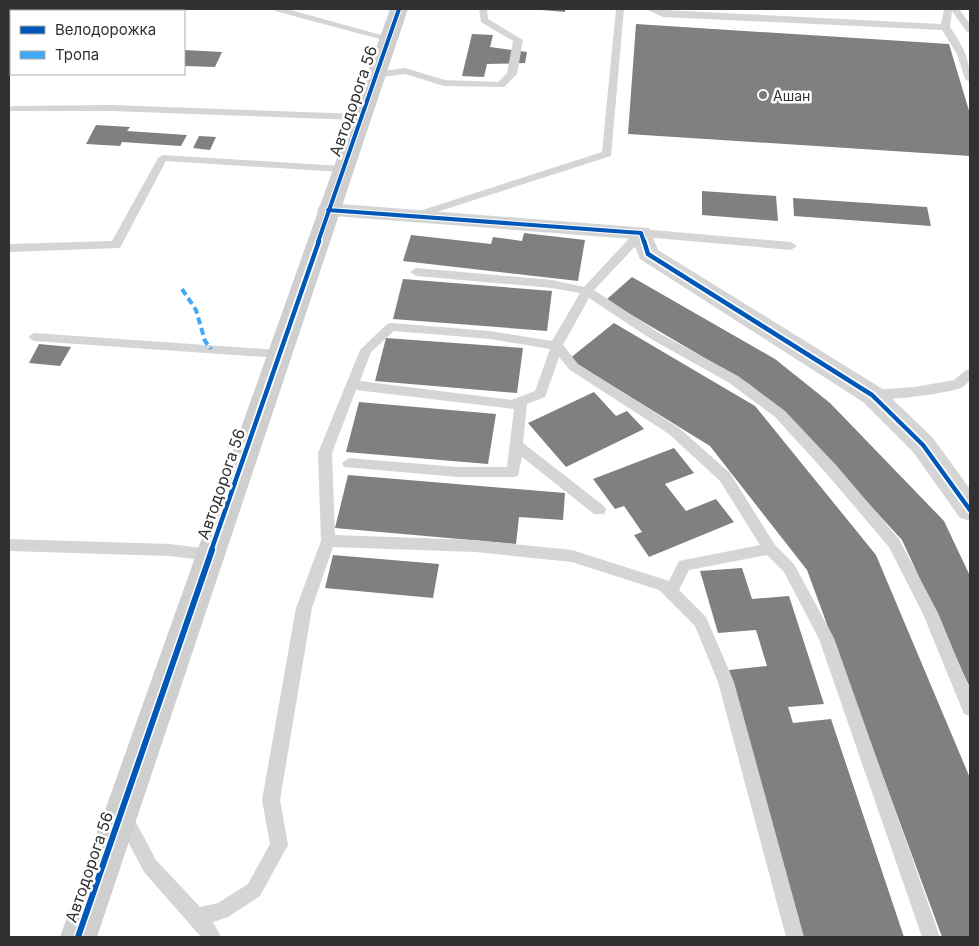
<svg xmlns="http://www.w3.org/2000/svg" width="979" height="946" font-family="Inter,sans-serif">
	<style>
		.building { fill: #808080 }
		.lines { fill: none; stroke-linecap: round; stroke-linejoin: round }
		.lane { fill: #d5d5d5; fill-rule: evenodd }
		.street { fill: #d5d5d5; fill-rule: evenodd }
		.secondary { fill: #cfcfcf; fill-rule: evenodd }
		.quiet { stroke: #3fa9f5; stroke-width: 4; stroke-dasharray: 7 4; stroke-linecap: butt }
		.cycleway-far2-casing { stroke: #fff; stroke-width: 6 }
		.cycleway-far1-casing { stroke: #fff; stroke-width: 8 }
		.cycleway-casing { stroke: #fff; stroke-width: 9 }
		.cycleway-far2 { stroke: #0057b8; stroke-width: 4 }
		.cycleway-far1 { stroke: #0057b8; stroke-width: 4.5 }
		.cycleway { stroke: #0057b8; stroke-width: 6 }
		.poi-dot { fill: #797979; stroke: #fff; stroke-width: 2 }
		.labels { text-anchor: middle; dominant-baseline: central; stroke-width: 5; stroke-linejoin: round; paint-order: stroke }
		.far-poi-label { font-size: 14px; fill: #313131; stroke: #fff; text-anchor: start }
		.street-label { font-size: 16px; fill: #313131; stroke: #fff }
	</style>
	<rect width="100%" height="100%" fill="#fff"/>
	<path class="building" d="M529,9H565V12Z
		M636,24L949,44L970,114V156L628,134Z
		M472,34L493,35L490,47L527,52L525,63L487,64L484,77L462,76Z
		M184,50L222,52L215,67L184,66Z
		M96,125L130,127L127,131L187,135L181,146L122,142L120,146L86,144Z
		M199,136L216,137L210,150L193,148Z
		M702,191L776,196L778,221L702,215Z
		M793,198L927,207L931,226L794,216Z
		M524,233L585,240L578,281L403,261L411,235L491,244L493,237L522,241Z
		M632,277L775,359L830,403L944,521L970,576V688L902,540L789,417L749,384L606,300Z
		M403,279L552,291L547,331L393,319Z
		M614,323L755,406L876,555L970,778V937H942L807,570L710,446L569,359Z
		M386,338L523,348L517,393L375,381Z
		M39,344L71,347L60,366L29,363Z
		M594,392L616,416L627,411L644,429L566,467L528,423Z
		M359,402L496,414L488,464L346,452Z
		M674,448L694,473L665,484L686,511L716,499L734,522L649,557L634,535L642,532L624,506L615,509L593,479Z
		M348,475L565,493L563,520L519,517L516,544L335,528Z
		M333,555L439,564L433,598L325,588Z
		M742,568L752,599L789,596L824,704L788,707L793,723L831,719L904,937H803L729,670L767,666L756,630L718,633L700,571Z"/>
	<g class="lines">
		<path class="lane" d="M274,9H287L392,38L387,41L275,11Z
			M479,9H487L488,19L523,40L517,74L504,87L444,86L405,74L375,78L370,75L375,72L405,68L445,80L498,82L507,73L513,41L481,22Z
			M616,9H624L611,156L418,218H410V214L602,152Z
			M645,9L941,24L944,9H959L970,24V33L967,32L952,11L950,27C963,47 970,57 970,82L965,79L957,54L942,30L663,17Z
			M111,105L360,114L365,117L360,120L111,111H9V107L12,106Z
			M163,155L342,166L347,169L342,172L166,161L120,248L9,252V244L112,241L158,158Z
			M641,229L791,242L797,246L791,250L644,237L594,290L659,333L738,376L785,411L836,465L899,539L938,613L970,690V716L964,714L923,614L889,547L826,473L775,417L728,382L651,339L589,298L563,345L578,364L679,428L730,473L775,545L794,564L834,638L940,937H922L819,639L784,572L767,555L689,570L679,590L706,617L734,682L804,937H786L718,682L695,626L659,590L572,562L475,552L333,547L312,608L280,800L288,845L260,896L228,917L213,922L221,937H201L144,872L115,817L118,811L124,809L130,811L156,860L200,907L218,903L248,884L270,844L262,800L296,608L321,541L318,453L360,350L387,324L391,323L490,331L552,341L580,293L552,288L416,276L410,272L416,268L552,280L584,287L637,230ZM394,331L490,339L550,349L535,391L511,400L360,381L371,352ZM559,357L570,370L669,434L720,481L760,545L679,561L669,581L572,550L475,540L335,535L332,453L356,390L514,409L507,467H458L349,458L342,463L344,467L458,477H513L518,476L522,457L594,514H604L606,510L604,506L523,443L527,404L545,397Z
			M34,333L279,350L285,354L279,358L34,341L28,337Z
			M970,369V380C967,383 965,386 961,388C949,393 871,405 866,395L872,390L915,387L954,380L966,370Z
			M9,539L170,544L210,549L215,551L217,555L215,559L210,561L170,556L9,551Z"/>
		<path class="street" d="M328,203L649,228L658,250L881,388L933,438L970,489V521L960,518L913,452L863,402L640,259L632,239L320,215L317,210L320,205Z"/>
		<path class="secondary" d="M390,9H408L97,937H60Z"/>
		<path class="quiet" d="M182,289L196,310L205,341L211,349"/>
		<defs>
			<path id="cycleway-far2" d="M328,210L641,233L644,242
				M318,242L399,9"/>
			<path id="cycleway-far1" d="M644,241L648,254L872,395L923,445L970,510
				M211,551L319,241"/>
			<path id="cycleway" d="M78,937L212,550"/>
		</defs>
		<use href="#cycleway-far2" class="cycleway-far2-casing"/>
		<use href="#cycleway-far1" class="cycleway-far1-casing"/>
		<use href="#cycleway" class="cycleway-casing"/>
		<use href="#cycleway-far2" class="cycleway-far2"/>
		<use href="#cycleway-far1" class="cycleway-far1"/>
		<use href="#cycleway" class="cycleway"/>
	</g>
	<circle class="poi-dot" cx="763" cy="95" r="5"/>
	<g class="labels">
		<g class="far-poi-label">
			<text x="773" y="95">Ашан</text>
		</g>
		<g class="street-label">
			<text transform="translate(353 101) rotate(-71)">Автодорога 56</text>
			<text transform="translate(221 484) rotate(-71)">Автодорога 56</text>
			<text transform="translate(89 867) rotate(-71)">Автодорога 56</text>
		</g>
	</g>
	<rect width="979" height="946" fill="none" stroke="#313131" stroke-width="20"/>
	<rect x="10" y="10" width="175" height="65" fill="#ffffff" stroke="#adadad"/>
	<rect x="20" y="26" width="25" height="8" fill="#0057b8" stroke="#adadad"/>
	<text x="55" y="35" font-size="15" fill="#313131">Велодорожка</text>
	<rect x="20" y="51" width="25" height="8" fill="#3fa9f5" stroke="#adadad"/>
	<text x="55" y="60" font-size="15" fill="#313131">Тропа</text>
</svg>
